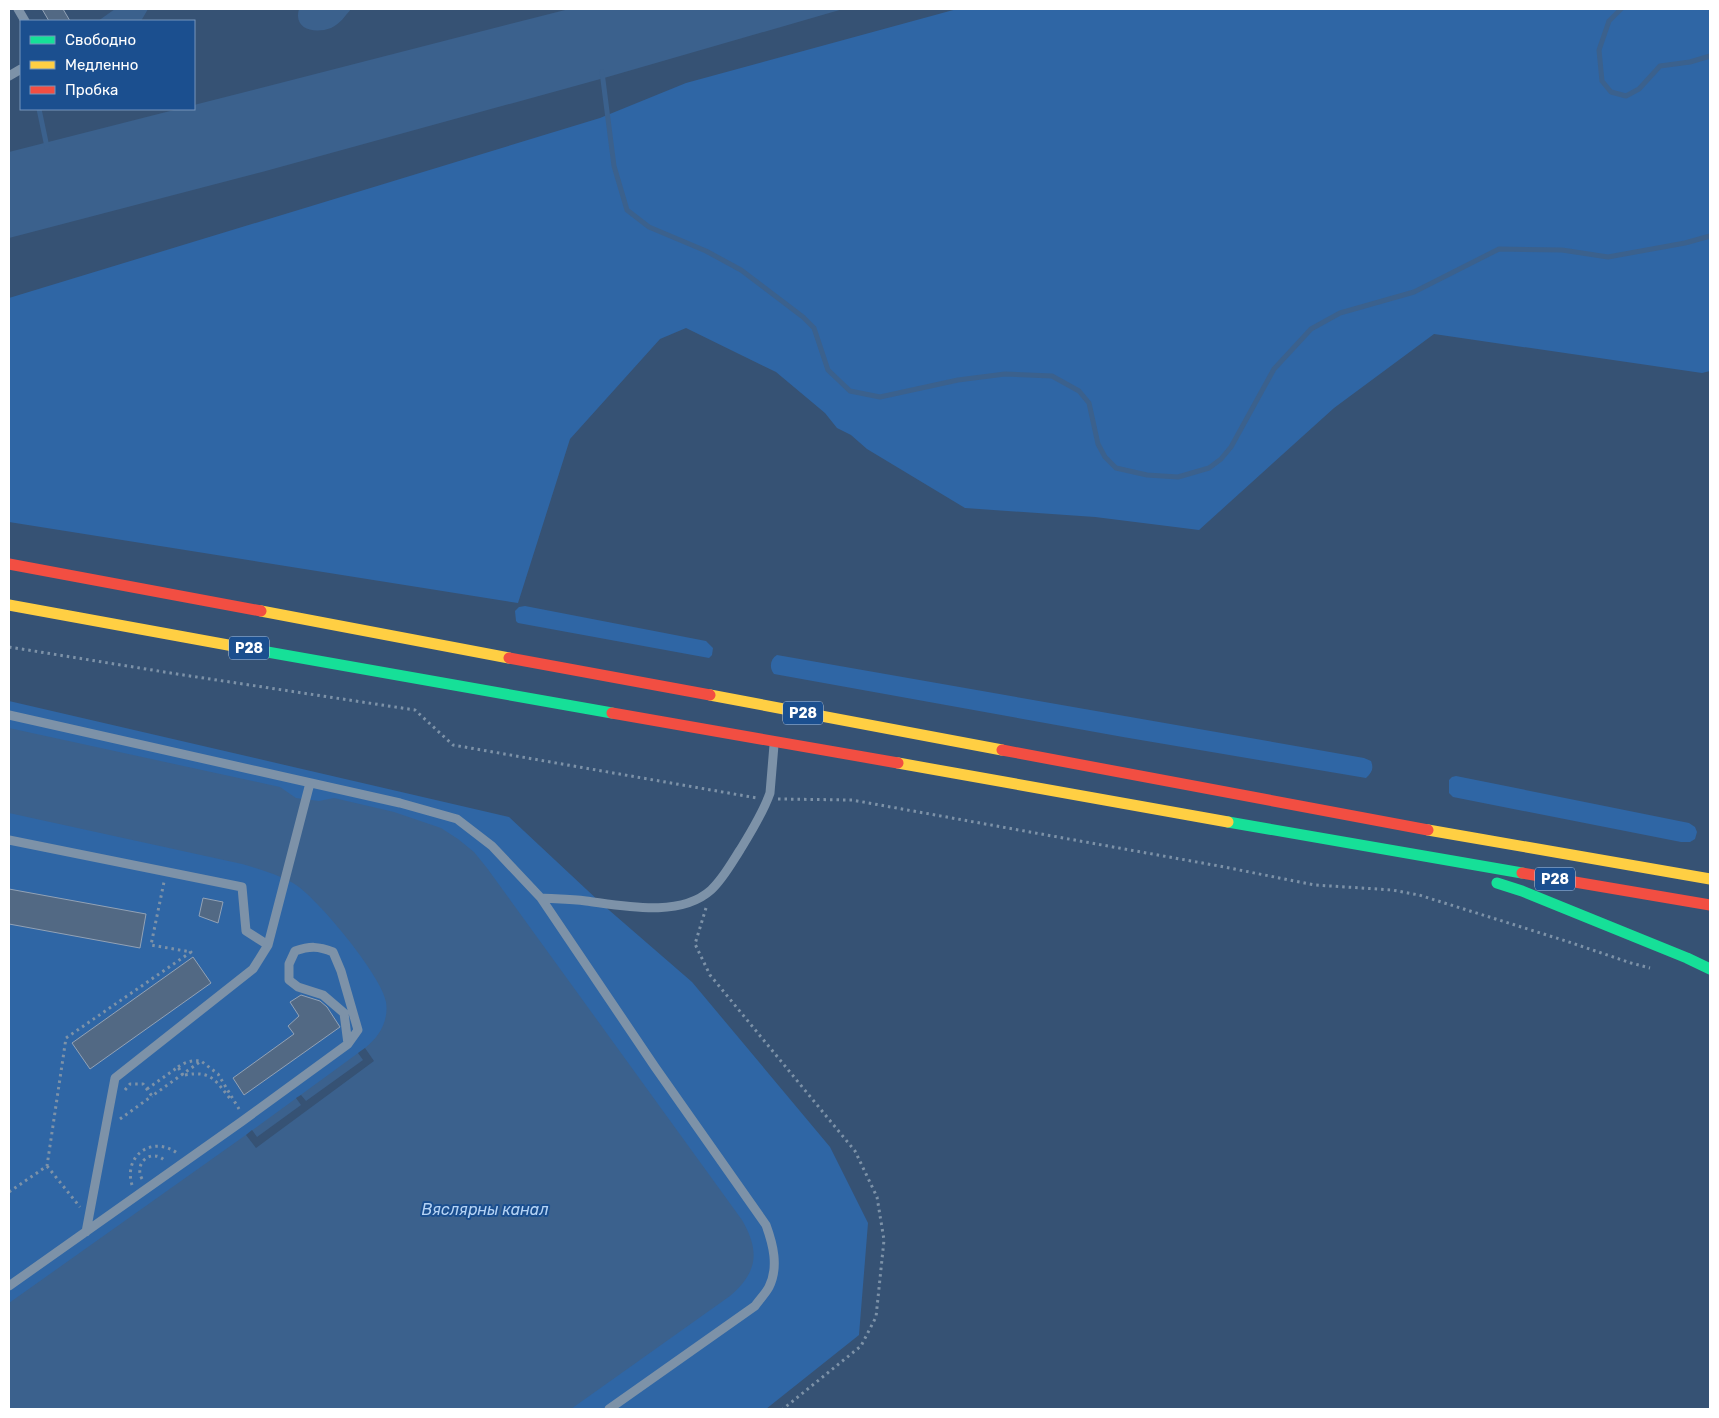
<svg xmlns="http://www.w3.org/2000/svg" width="1719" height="1418" font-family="Rubik,sans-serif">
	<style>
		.green { fill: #2f66a5 }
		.water { fill: #3b618d }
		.pier { fill: #365274 }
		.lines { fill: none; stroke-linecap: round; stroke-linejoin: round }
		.stream { stroke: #3b618d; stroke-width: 5 }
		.building { fill: #526984; stroke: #92a2b6 }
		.path { stroke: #7d92a8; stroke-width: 3; stroke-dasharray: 2.5 4; stroke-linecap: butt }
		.lane { stroke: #7d92a8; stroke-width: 9 }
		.fast { stroke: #16e098; stroke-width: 11 }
		.slow { stroke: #ffcf43; stroke-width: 11 }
		.jam { stroke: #f24e42; stroke-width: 11 }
		.labels { text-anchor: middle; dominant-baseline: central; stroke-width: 4; stroke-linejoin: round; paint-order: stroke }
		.shield { fill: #1b4f8f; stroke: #bbcadd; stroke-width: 1 }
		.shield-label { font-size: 14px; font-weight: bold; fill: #fff }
		.water-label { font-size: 16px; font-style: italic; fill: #b5d3f5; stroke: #1b4f8f }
	</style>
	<rect width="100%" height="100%" fill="#365274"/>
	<path class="green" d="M957,9H1710V371L1702,373L1434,334L1334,408L1199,530L1095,517L965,508L867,449L851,435L837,428L825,413L776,372L686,328L660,339L570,439L518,603L9,522V298L600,118L686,83Z
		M525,606L706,641L713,648L712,655L709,658L518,623L516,621L515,611L519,607Z
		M777,655L1364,758L1371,761C1374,769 1372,772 1366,778L1123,737L774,674C769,668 770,659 777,655Z
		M9,701L509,817L602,904L692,982L830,1147L868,1223L859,1335L766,1409H9Z
		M1456,776L1689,823L1695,827L1697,832L1695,839L1690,842H1681L1453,797L1449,793V780L1452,777Z"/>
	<path class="water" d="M115,9H148L141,21H98Z
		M299,9H351C345,16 340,24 331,28C315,34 293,30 299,9Z
		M569,9H843L604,78L262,172L9,238V152L178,109H194V105Z
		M9,728L280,787L296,798L319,801L334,798L394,812L441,828L458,839L474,852L487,868L742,1220C760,1251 758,1272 730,1296L571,1409H9V1303L243,1137L365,1048C379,1037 389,1021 386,1002C382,976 316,896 293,883C277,874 259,869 242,864L9,813Z"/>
	<path class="pier" d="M365,1048L374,1061L256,1148L246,1135L252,1130L257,1137L301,1105L296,1098L301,1095L306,1101L363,1060L358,1053Z"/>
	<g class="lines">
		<path class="stream" d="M1621,9L1609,21L1599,50L1602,81L1611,92L1626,96L1639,89L1660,66L1690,62L1710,56
			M602,72L614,166L627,210L649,227L706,251L741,270L803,317L814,328L828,370L850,391L880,397L958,380L1005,374L1052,376L1079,391L1089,403L1098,444L1105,457L1116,468L1147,475L1178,477L1209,468L1221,459L1231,447L1274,369L1311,329L1340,313L1414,292L1499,249L1562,250L1608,257L1685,243L1710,236
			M39,109L47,147"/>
	</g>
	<path class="building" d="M42,9H63L70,21H49Z
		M9,889L146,914L140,948L9,924Z
		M203,898L223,902L218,923L199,916Z
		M193,957L211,983L90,1069L72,1043Z
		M301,995L320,1001L327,1007L340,1027L244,1095L233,1078L294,1034L288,1026L299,1016L290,1002Z"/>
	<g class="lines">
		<path class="path" d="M9,647L177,674L415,710L453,745L757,798
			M778,799L852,800L1219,866L1315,885L1392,890L1419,895L1566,941L1631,963L1650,968
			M706,908L695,944L710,975L855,1151L877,1197L884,1240L876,1317L861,1346L783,1409
			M178,1067C185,1062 192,1060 201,1061
			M185,1075C213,1070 216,1082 232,1101
			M147,1089L178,1067L183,1075
			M125,1090L130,1084H143L152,1096L201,1061L218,1074L239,1109
			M120,1119L152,1096
			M47,1166L80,1207
			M142,1179C133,1162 153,1147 166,1162
			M132,1185C123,1155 153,1135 177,1153
			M9,1192L47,1166L66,1038L191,952L151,945L164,882"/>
		<path class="lane" d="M18,9L25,21
			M9,76L21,69
			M9,715L400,803L457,819L492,846L541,898C556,899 571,899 586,901C624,906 680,918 711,890C723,879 731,864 740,850C751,832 763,813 770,793L774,745
			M9,840L242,887L246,931L268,945
			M541,898L655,1067L766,1225C773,1244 779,1267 769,1287C766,1293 759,1300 755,1306L609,1409
			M86,1232L115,1078L253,969L268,945L310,783
			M9,1286L241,1122L348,1044L358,1030L341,971L333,952C318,946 310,946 295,951L289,964V980L298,987L323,995L344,1013L348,1044"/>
		<path class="fast" d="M239,647L612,713
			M1228,822L1522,873
			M1497,883L1522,891L1687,958L1710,969"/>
		<path class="slow" d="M9,605L239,647
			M261,611L509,658
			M710,695L1002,750
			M898,763L1228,822
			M1428,830L1710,879"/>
		<path class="jam" d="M9,564L261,611
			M509,658L710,695
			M612,713L898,763
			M1002,750L1428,830
			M1522,873L1710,905"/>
	</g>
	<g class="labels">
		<g class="shield">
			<rect x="229" y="636.5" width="40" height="23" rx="4"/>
			<rect x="783" y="701.5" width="40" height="23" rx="4"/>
			<rect x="1535" y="867.5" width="40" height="23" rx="4"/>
		</g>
		<g class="shield-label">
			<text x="249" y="648">Р28</text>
			<text x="803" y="713">Р28</text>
			<text x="1555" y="879">Р28</text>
		</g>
		<g class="water-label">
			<text x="485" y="1209">Вяслярны канал</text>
		</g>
	</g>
	<rect width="1719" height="1418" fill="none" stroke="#ffffff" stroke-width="20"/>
	<rect x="20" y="20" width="175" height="90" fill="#1b4f8f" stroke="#7695bc"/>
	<rect x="30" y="36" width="25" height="8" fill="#16e098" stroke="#7695bc"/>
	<text x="65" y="45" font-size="15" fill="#ffffff">Свободно</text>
	<rect x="30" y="61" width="25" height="8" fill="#ffcf43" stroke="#7695bc"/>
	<text x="65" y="70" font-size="15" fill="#ffffff">Медленно</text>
	<rect x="30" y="86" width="25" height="8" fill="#f24e42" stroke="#7695bc"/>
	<text x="65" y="95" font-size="15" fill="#ffffff">Пробка</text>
</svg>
